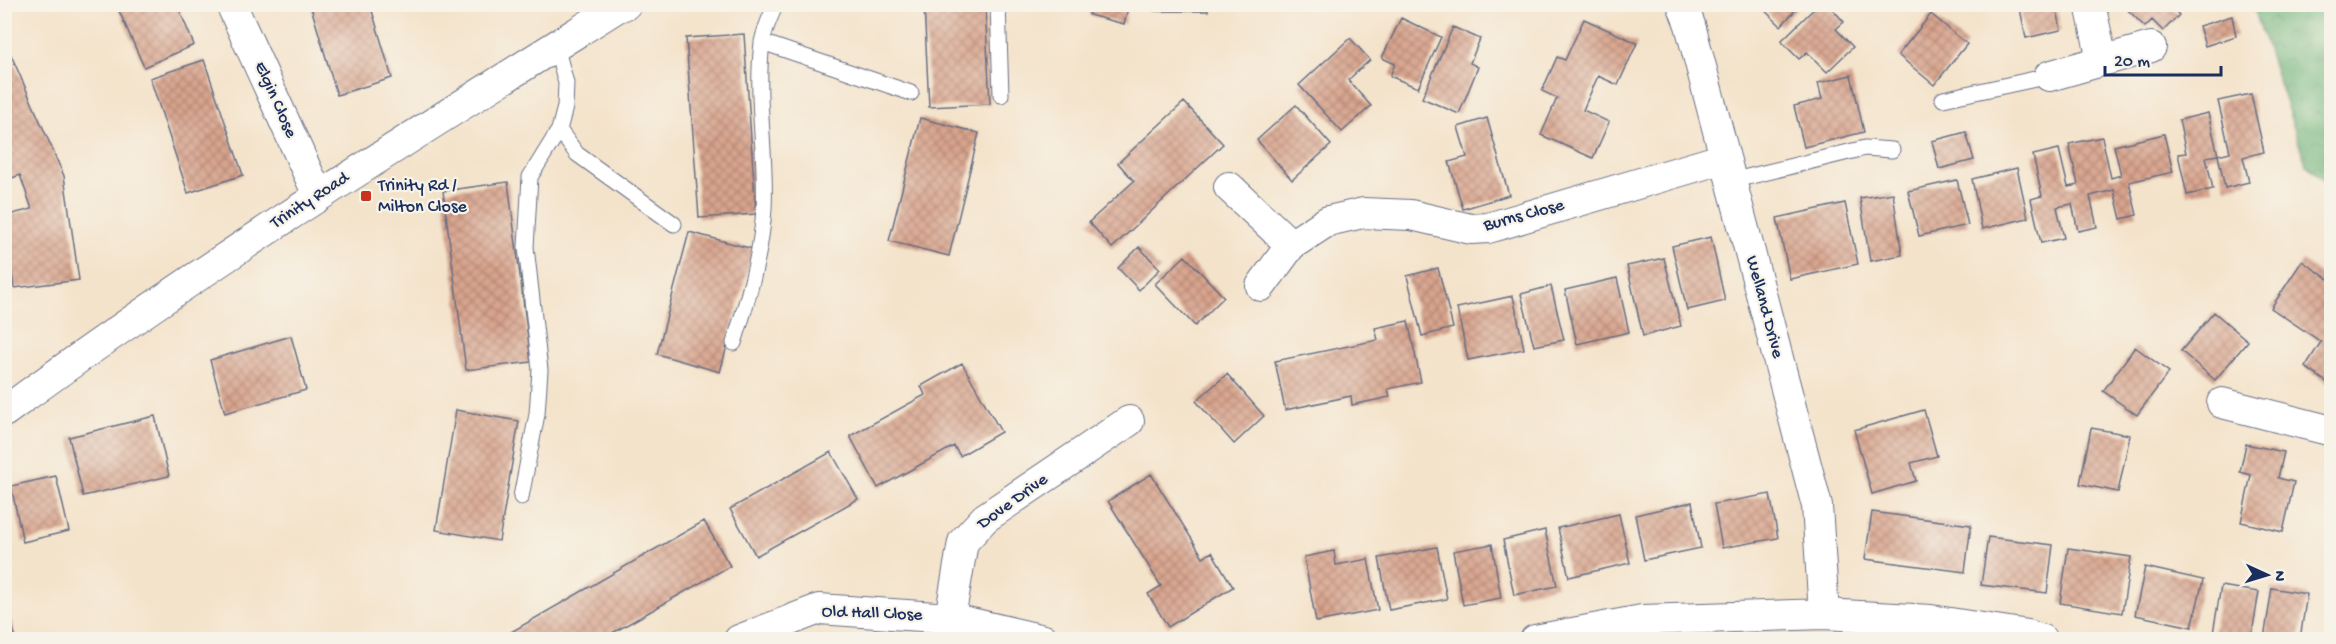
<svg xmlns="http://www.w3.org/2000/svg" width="2336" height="644" font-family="'Gochi Hand',sans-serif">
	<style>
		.forest { fill: url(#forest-crowns); stroke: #45726c; stroke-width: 1.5 }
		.building { fill: url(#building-cross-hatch) }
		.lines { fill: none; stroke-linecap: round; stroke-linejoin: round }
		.lane-casing { stroke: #676e84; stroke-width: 17 }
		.street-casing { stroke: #676e84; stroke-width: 32 }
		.lane { stroke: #fff; stroke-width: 15 }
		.street { stroke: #fff; stroke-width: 30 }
		.poi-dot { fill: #c8321e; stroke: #f7f3e8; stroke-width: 2 }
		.labels { text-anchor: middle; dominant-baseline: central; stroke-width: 4.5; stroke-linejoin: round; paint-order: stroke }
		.street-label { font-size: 18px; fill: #1b2f5e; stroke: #f7f3e8 }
		.poi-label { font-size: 18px; fill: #1b2f5e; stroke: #f7f3e8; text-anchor: start }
	</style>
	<defs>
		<pattern id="forest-crowns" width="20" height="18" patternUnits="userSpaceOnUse" patternTransform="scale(1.5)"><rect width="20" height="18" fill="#6fb479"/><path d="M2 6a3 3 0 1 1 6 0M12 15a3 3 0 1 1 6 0" fill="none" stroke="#5a9366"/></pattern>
		<pattern id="building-cross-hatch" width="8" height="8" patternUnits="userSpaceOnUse" patternTransform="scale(1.5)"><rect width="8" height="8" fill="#d9a48d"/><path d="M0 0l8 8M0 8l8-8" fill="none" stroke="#af8676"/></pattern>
	</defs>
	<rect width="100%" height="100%" fill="#f7f3e8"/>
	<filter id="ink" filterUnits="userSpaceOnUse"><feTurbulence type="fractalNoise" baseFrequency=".0167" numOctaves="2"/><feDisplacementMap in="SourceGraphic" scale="12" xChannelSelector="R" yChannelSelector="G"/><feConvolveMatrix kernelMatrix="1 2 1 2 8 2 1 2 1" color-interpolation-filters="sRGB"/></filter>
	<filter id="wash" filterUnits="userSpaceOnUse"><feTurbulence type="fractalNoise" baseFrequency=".008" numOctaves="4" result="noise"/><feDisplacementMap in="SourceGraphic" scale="24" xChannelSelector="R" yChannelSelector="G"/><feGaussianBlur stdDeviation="1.35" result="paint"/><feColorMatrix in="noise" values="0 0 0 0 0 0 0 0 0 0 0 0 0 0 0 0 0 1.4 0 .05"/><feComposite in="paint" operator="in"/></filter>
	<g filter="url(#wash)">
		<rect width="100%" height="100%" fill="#f4e3cb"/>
		<path class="forest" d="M2253,5H2331V188L2306,164Z"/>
		<g id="blocks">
			<path class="building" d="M116,4H177L194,45L144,67Z
				M310,4H370L392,78L337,95Z
				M924,4H985L990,104L929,107Z
				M1091,4H1129L1124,24L1089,15Z
				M1154,4H1208V11H1154Z
				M1758,4H1801L1781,26Z
				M1819,4H1828L1844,22L1836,29L1853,47L1827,72L1807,52L1799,59L1781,41Z
				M2019,4H2056L2061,30L2026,38Z
				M2122,4H2169L2179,15L2163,31L2152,20L2145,27Z
				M1931,14L1967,44L1934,85L1898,55Z
				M2232,16L2236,36L2205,46L2199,26Z
				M1401,18L1441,37L1418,88L1390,76L1395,64L1382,58Z
				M1584,19L1637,43L1618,85L1598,76L1583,110L1609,122L1593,158L1541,135L1557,98L1542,91L1557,57L1565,60Z
				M1453,27L1480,39L1470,63L1478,67L1459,114L1422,98Z
				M744,34L756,214L699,218L686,38Z
				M1350,38L1370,60L1348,80L1371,106L1342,132L1299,85Z
				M4,39L64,176L79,280L14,288L4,216L32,209L20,175L4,181Z
				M204,60L243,175L188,193L150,78Z
				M1851,75L1864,132L1804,147L1794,106L1822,99L1818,83Z
				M2251,94L2264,152L2243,157L2249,182L2225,188L2218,155L2230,152L2218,101Z
				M1184,102L1223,144L1112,248L1089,222L1134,181L1118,163Z
				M1296,105L1331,145L1292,180L1257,140Z
				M2208,113L2218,155L2206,157L2213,189L2187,195L2178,154L2186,153L2179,120Z
				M920,118L979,133L949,256L889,241Z
				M1487,118L1509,195L1463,209L1449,162L1467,157L1458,127Z
				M1966,132L1974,160L1939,169L1932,141Z
				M2164,134L2173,172L2129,182L2137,215L2121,219L2114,190L2090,196L2097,227L2078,231L2072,204L2057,207L2064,238L2041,243L2031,199L2042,196L2033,155L2059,149L2068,187L2078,185L2069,144L2102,137L2111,178L2121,175L2114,146Z
				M2017,168L2028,218L1982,229L1972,179Z
				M1957,180L1968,225L1919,236L1908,191Z
				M508,182L531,362L466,370L443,191Z
				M1893,193L1902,255L1870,261L1860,198Z
				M1845,203L1858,264L1790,279L1777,218Z
				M689,232L753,249L720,372L657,354Z
				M1711,237L1725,301L1687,310L1672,246Z
				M1139,247L1160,269L1139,290L1118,268Z
				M1185,256L1224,297L1195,326L1155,284Z
				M1664,258L1681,326L1643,336L1627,266Z
				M2302,261L2331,281V385L2305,367L2321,342L2271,308Z
				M1438,268L1453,328L1422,336L1407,276Z
				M1617,278L1629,332L1577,344L1565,290Z
				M1551,286L1564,340L1534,346L1521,294Z
				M1513,296L1524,349L1468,360L1457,308Z
				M2214,312L2248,341L2215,380L2181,351Z
				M1408,321L1421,382L1388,389L1390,397L1352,405L1351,396L1285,410L1275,361L1378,340L1375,328Z
				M291,336L306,390L225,413L210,360Z
				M2135,347L2169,372L2137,415L2103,391Z
				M962,363L1001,432L960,456L954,446L878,488L850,436L925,395L921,386Z
				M1227,374L1264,416L1234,444L1196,401Z
				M456,410L519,421L499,541L436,530Z
				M1924,410L1937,456L1911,463L1916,481L1872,494L1854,430Z
				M155,416L169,476L83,496L69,437Z
				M2091,428L2130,435L2118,492L2080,484Z
				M2246,444L2284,452L2278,478L2294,482L2283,532L2241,522L2251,475L2240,472Z
				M831,452L858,499L756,556L730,509Z
				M1151,474L1203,557L1212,552L1233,587L1168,627L1148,594L1161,586L1108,501Z
				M56,476L69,531L23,542L11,486Z
				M1770,494L1778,538L1722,548L1714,504Z
				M1692,502L1701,548L1644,560L1635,515Z
				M1872,512L1971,525L1965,572L1865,559Z
				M1619,514L1630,563L1569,577L1558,528Z
				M704,521L730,566L602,639H499Z
				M1545,530L1557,586L1514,595L1503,540Z
				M1988,537L2053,545L2047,593L1981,585Z
				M1492,544L1501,598L1463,605L1453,551Z
				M1437,547L1447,599L1389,610L1379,558Z
				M2068,548L2131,557L2122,613L2060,603Z
				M1334,551L1336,565L1368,559L1378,610L1316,622L1304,557Z
				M2145,567L2203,580L2192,627L2135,615Z
				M2221,586L2259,592L2251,639H2212Z
				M2272,588L2307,594L2300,639H2264Z
				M4,598H5L16,639H4Z"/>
		</g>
	</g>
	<g filter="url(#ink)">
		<use href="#blocks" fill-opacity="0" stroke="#676e84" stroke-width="1.5"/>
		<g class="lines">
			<defs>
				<path id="lane" d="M998,4L1001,95
					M762,42L911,93
					M1943,99L2049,76
					M559,130L577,154L674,224
					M1731,181L1865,148L1892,150
					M734,343C748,299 761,255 764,209C767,154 755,98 762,43C764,30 770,17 776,4
					M521,497L537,414L540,370L526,247L530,177L559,130L565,107L566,83L556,46"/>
				<path id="street" d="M231,4L318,195
					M1682,4L1690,25L1817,506L1824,614
					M2090,4L2102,60
					M2049,76L2151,47
					M1229,187L1291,245
					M1261,286L1291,245L1328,221L1363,213L1411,215L1471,229L1488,228L1725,158
					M2222,403L2332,431
					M4,412C201,267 409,138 616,8L626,4
					M950,618L963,542L985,518L1129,421
					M739,640L819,609L950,618L1044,640
					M1535,640L1642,620L1824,614L1931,620L2028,635L2042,640"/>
			</defs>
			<use href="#lane" class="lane-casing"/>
			<use href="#street" class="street-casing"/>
			<use href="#lane" class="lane"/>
			<use href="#street" class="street"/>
		</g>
	</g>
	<rect class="poi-dot" x="360" y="190" width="12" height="12" rx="3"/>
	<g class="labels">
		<g class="street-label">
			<text transform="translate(275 100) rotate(66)">Elgin Close</text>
			<text transform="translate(310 201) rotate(-33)">Trinity Road</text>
			<text transform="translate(1524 216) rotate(-15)">Burns Close</text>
			<text transform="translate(1764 307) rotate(75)">Welland Drive</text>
			<text transform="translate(1013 502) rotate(-36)">Dove Drive</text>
			<text transform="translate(872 614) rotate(2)">Old Hall Close</text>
		</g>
		<g class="poi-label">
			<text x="378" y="186">Trinity Rd /<tspan x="378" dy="21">Milton Close</tspan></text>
		</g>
	</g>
	<rect width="2336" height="644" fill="none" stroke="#f7f3e8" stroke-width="24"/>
	<g transform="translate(2267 575) rotate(94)" stroke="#f7f3e8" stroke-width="4.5" paint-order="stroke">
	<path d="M0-4.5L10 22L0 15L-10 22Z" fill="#1b2f5e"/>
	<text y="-9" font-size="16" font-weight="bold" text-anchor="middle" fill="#1b2f5e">N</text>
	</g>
	<path d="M2105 66v9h116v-9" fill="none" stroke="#1b2f5e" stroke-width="3"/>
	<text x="2114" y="66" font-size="18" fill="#1b2f5e" stroke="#f7f3e8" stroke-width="4.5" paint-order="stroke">20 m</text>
</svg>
